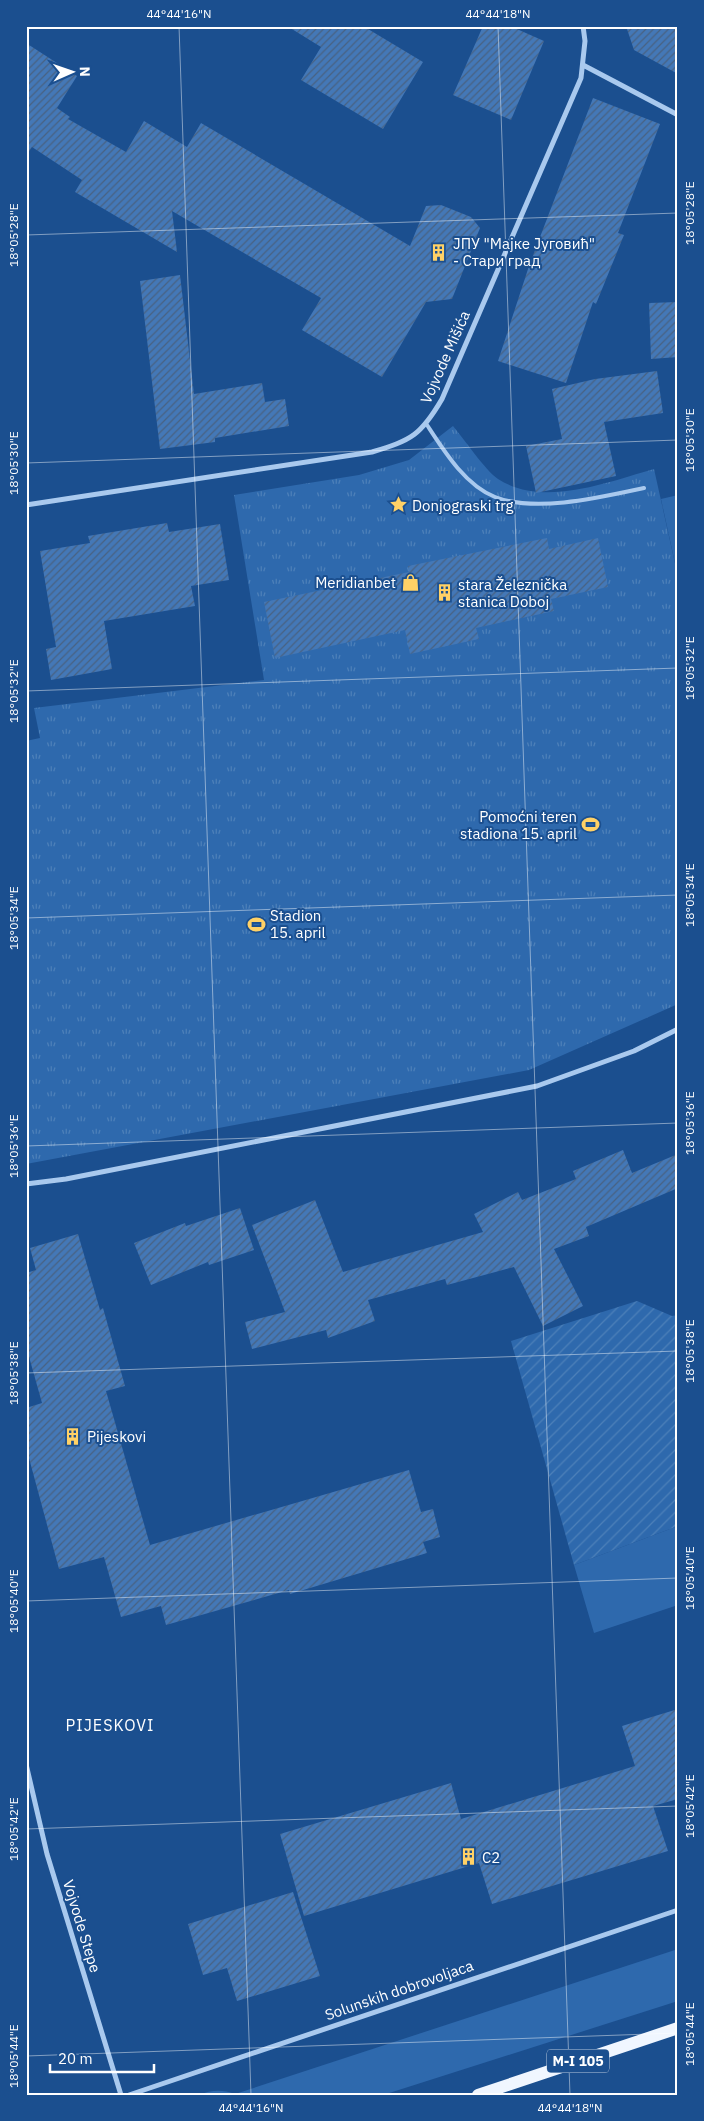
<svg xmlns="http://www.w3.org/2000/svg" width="704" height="2121" font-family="'IBM Plex Sans',sans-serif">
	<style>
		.grass { fill: #2e69ad }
		.park { fill: url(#park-tufts) }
		.garden { fill: url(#garden-furrows) }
		.building { fill: url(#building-hatch) }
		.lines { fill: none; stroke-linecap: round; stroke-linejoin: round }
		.lane { stroke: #a9c9ee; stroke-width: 4 }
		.street { stroke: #a9c9ee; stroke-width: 5 }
		.primary { stroke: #f0f6ff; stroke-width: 12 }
		.ticks { fill: none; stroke: #fff; stroke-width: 1; stroke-opacity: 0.45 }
		.labels { text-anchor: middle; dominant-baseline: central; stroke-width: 4; stroke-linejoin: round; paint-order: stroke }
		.shield { fill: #1b4f8f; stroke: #bbcadd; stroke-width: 1 }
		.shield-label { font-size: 14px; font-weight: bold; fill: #fff }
		.poi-label { font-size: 15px; fill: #fff; stroke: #1b4f8f; text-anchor: start }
		.street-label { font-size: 15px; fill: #fff; stroke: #1b4f8f }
		.neighbourhood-label { font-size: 16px; letter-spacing: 1px; fill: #fff; stroke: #1b4f8f }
		.neatline { fill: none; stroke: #fff; stroke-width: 2 }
		.ticks-label { font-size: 12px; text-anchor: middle; fill: #fff }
	</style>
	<defs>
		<pattern id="park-tufts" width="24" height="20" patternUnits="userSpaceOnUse" patternTransform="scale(1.25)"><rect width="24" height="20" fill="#2e69ad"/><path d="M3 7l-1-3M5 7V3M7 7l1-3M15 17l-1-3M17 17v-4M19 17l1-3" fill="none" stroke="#4d80b9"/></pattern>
		<pattern id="garden-furrows" width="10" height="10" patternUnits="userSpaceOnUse" patternTransform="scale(1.25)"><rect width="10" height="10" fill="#2e69ad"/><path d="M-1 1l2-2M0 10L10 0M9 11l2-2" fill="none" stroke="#4d80b9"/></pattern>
		<pattern id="building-hatch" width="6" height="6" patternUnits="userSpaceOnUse" patternTransform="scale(1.25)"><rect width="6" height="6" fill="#4478b7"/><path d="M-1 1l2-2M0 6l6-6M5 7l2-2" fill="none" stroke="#486282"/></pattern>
	</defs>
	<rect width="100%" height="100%" fill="#1b4f8f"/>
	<path class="grass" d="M678,495V577L661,499Z
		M678,1526V1605L594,1633L574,1565Z
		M678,1949V2001L383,2095H198C212,2090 221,2089 235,2094Z"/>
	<path class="park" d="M453,426C464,439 485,470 498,479C543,508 608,482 654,469L678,577V1004L529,1070L26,1164V741L40,738L34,708L264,680L234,495L359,475L409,460Z"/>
	<path class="garden" d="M637,1301L672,1316L678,1315V1526L574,1565L511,1341Z"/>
	<path class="building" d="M287,26H363L423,62L383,129L301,80L321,47Z
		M483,26H510L544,41L511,120L453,95Z
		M626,26H678V74L634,50Z
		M26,43L77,76L57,108L70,117L68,119L126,152L144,121L187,147L201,123L410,246L426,206L441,205L471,217L480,228L452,299L426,302L382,377L302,330L321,298L172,211L177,252L75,192L82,180L32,147L26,156Z
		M593,98L660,124L618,233L624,235L596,304L593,302L566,383L498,361L529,266Z
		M180,275L194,394L262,383L265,402L285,399L289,426L215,438V442L160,449L140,281Z
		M678,302V357L651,359L649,303Z
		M657,371L663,413L604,422L616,476L536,493L526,446L562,439L552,389L595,379Z
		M167,523L169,532L220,524L229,580L191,586L195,606L104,621L112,669L51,680L46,649L56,647L40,551L90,543L88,536Z
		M547,538L549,549L598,538L608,587L551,599L554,611L476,628L479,639L410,654L405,630L275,658L264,602L409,572L408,566Z
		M623,1150L632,1173L678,1154V1188L586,1227L589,1236L554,1249L583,1306L543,1326L514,1267L447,1285L445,1279L368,1300L375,1321L328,1338L326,1330L252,1349L245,1322L285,1312L252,1225L315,1200L343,1272L483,1232L474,1214L518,1192L522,1200L576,1179L573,1171Z
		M240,1208L254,1250L209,1265L208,1262L151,1285L134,1243L185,1223L186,1226Z
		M78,1234L100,1310L103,1308L125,1386L106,1391L150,1545L409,1470L421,1512L433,1509L440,1537L423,1542L427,1553L290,1594L289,1590L166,1625L161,1606L121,1617L104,1557L59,1569L26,1447V1408L42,1403L26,1346V1273L36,1270L30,1248Z
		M678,1709V1799L653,1806L668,1851L492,1904L479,1863L304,1916L280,1834L451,1783L461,1819L635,1766L622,1726Z
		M293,1892L320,1976L237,2001L227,1968L203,1975L188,1924Z"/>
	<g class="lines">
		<path class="lane" d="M427,425C444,451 465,485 495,497C536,513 602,497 644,488"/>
		<path class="street" d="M583,65L678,115
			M26,505L372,452C412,440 421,435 442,399L581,78L585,41L583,26
			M26,1184L66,1179L537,1086L634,1051L678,1029
			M26,1764L47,1854L121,2095
			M129,2095L678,1910"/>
		<path class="primary" d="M478,2095L678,2028"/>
	</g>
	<path class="ticks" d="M179,26L251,2095M498,26L570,2095M26,235L678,213M26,463L678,440M26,691L678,668M26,918L678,895M26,1146L678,1123M26,1373L678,1351M26,1601L678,1578M26,1829L678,1806M26,2056L678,2033"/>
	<defs>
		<symbol id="building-bare" viewBox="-9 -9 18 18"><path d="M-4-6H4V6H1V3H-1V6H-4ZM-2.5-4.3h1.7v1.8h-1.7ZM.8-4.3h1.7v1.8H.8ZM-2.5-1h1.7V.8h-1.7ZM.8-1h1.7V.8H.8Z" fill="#ffd166" stroke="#1b4f8f" stroke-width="2.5" paint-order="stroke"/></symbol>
		<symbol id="sight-bare" viewBox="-9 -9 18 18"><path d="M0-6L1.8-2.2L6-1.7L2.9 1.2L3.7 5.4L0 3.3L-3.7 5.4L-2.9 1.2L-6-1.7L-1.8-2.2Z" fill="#ffd166" stroke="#1b4f8f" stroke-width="2.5" paint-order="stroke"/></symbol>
		<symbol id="shop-bare" viewBox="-9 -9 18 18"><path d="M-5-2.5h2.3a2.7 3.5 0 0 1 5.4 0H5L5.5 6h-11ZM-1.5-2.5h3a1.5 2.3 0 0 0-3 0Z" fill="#ffd166" stroke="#1b4f8f" stroke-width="2.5" paint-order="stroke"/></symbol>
		<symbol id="stadium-bare" viewBox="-9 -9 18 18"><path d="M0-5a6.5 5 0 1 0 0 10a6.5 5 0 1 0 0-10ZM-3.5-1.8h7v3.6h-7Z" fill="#ffd166" stroke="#1b4f8f" stroke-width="2.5" paint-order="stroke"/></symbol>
	</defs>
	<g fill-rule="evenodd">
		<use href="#building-bare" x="426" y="240" width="25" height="25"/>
		<use href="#sight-bare" x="386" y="492" width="25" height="25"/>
		<use href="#shop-bare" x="398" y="570" width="25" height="25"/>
		<use href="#building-bare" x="432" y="580" width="25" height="25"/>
		<use href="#stadium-bare" x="578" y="812" width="25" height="25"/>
		<use href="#stadium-bare" x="244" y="912" width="25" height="25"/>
		<use href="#building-bare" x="60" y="1424" width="25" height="25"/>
		<use href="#building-bare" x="456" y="1844" width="25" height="25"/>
	</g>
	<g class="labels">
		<rect class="shield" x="547" y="2049.5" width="62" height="23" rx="4"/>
		<g class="shield-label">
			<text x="578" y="2061">M-I 105</text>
		</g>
		<g class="poi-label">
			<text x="453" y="243">ЈПУ "Мајке Југовић"<tspan x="453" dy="17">- Стари град</tspan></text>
			<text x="412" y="505">Donjograski trg</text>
			<text x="396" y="582" text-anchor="end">Meridianbet</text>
			<text x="458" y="584">stara Železnička<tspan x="458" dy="17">stanica Doboj</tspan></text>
			<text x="577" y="816" text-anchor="end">Pomoćni teren<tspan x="577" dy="17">stadiona 15. april</tspan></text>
			<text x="270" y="915">Stadion<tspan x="270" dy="17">15. april</tspan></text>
			<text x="87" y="1436">Pijeskovi</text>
			<text x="482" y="1857">C2</text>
		</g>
		<g class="street-label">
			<text transform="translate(445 357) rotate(-66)">Vojvode Mišića</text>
			<text transform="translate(82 1926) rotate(73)">Vojvode Stepe</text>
			<text transform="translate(399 1990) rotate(-19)">Solunskih dobrovoljaca</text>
		</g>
		<g class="neighbourhood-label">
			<text x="110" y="1725">PIJESKOVI</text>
		</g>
	</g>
	<rect width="704" height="2121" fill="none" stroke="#1b4f8f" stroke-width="55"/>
	<g transform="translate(72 72) rotate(88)" stroke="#1b4f8f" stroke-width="4" paint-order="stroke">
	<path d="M0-4L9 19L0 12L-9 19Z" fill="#ffffff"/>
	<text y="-8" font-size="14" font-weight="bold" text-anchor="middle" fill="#ffffff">N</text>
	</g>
	<path d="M50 2064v8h104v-8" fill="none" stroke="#ffffff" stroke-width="2.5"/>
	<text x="58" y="2064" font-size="15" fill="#ffffff" stroke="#1b4f8f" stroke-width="4" paint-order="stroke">20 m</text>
	<rect x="28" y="28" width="648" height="2066" class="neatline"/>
	<g class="ticks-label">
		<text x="179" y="18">44°44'16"N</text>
		<text x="498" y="18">44°44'18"N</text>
		<text transform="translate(690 213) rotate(-90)" y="4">18°05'28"E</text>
		<text transform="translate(14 235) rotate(-90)" y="4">18°05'28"E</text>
		<text transform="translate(690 440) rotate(-90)" y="4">18°05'30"E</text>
		<text transform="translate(14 463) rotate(-90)" y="4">18°05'30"E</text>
		<text transform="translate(690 668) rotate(-90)" y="4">18°05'32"E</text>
		<text transform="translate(14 691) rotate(-90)" y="4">18°05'32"E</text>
		<text transform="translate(690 895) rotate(-90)" y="4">18°05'34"E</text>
		<text transform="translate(14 918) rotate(-90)" y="4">18°05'34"E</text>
		<text transform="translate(690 1123) rotate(-90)" y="4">18°05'36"E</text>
		<text transform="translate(14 1146) rotate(-90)" y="4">18°05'36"E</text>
		<text transform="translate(690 1351) rotate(-90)" y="4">18°05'38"E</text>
		<text transform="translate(14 1373) rotate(-90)" y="4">18°05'38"E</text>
		<text transform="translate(690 1578) rotate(-90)" y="4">18°05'40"E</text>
		<text transform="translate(14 1601) rotate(-90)" y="4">18°05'40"E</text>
		<text transform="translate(690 1806) rotate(-90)" y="4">18°05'42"E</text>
		<text transform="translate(14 1829) rotate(-90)" y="4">18°05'42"E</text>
		<text transform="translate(690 2034) rotate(-90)" y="4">18°05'44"E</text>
		<text transform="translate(14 2056) rotate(-90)" y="4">18°05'44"E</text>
		<text x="251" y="2112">44°44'16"N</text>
		<text x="570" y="2112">44°44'18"N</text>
	</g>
</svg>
